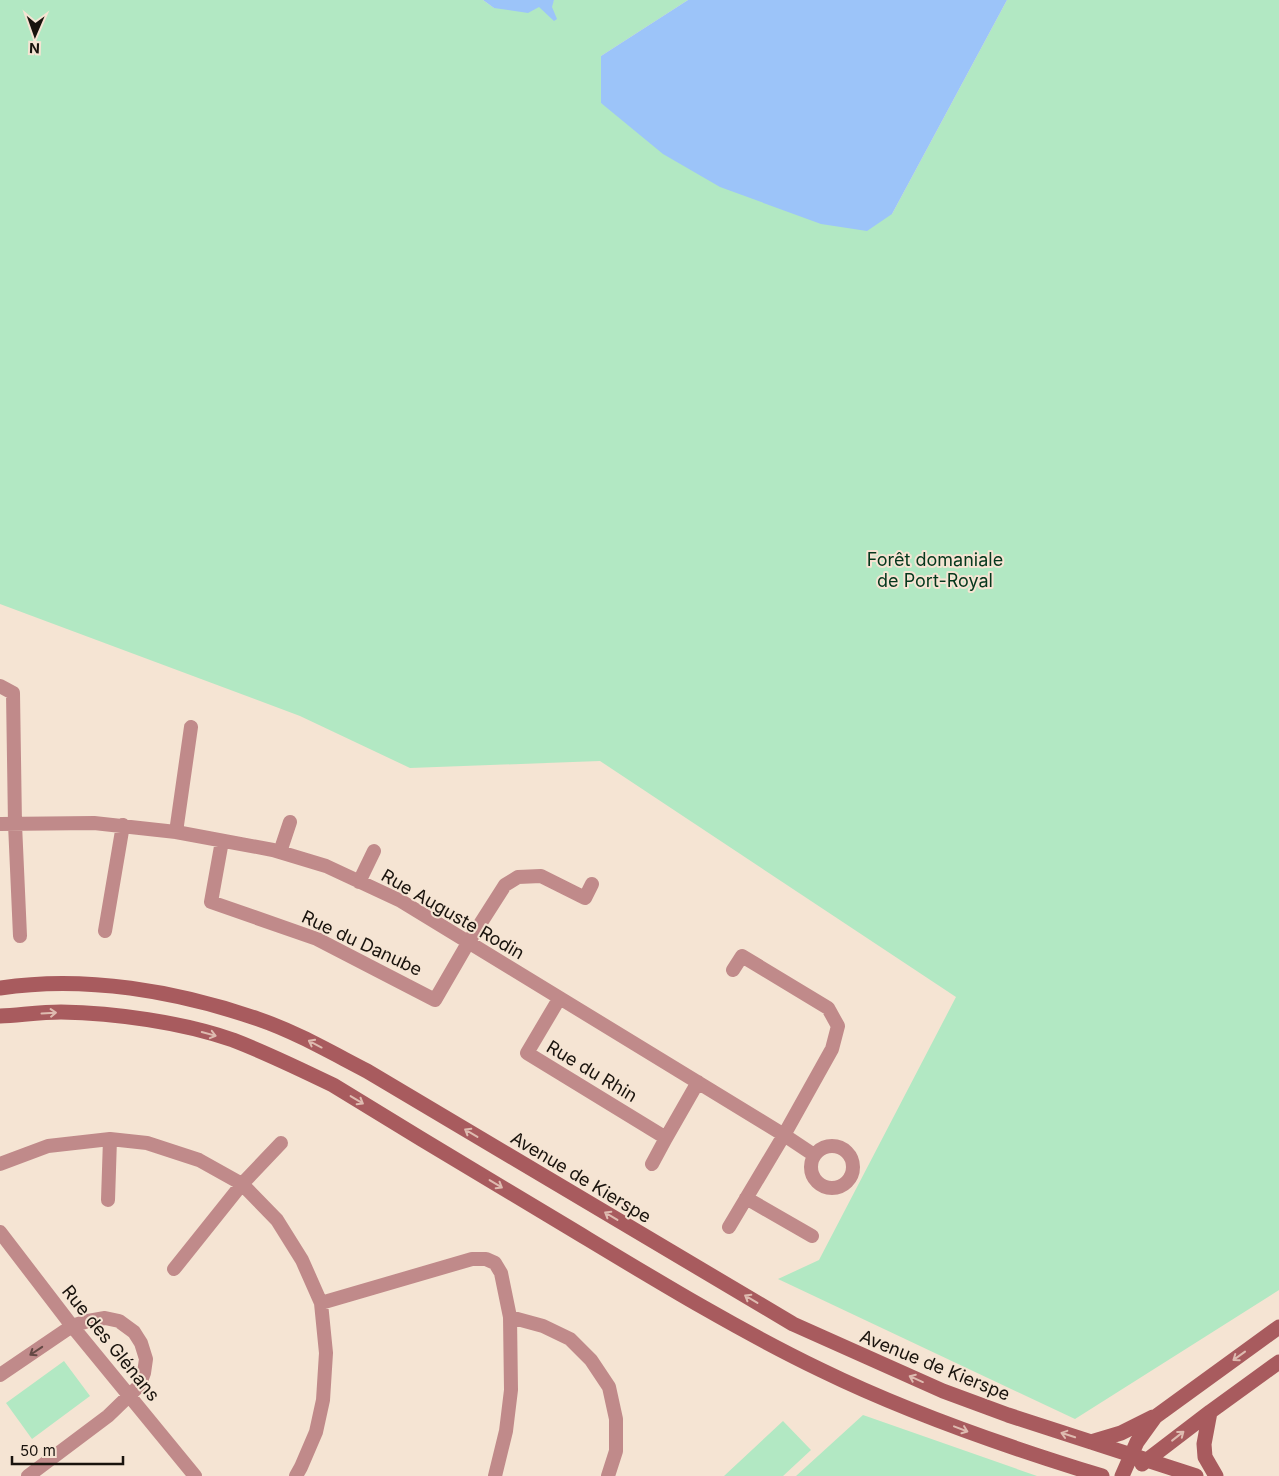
<svg xmlns="http://www.w3.org/2000/svg" width="1279" height="1476" font-family="Inter,sans-serif">
	<style>
		.green { fill: #b2e8c3 }
		.water { fill: #9cc4f9 }
		.lines { fill: none; stroke-linecap: round; stroke-linejoin: round }
		.street { stroke: #c08a8a; stroke-width: 14 }
		.secondary { stroke: #a85b5e; stroke-width: 15 }
		.oneway { stroke: #debbb0 }
		.oneway2 { stroke: #644945 }
		.labels { text-anchor: middle; dominant-baseline: central; stroke-width: 4; stroke-linejoin: round; paint-order: stroke }
		.park-label { font-size: 18px; fill: #04371c; stroke: #f5e4d3 }
		.street-label { font-size: 18px; fill: #19130d; stroke: #f5e4d3 }
	</style>
	<rect width="100%" height="100%" fill="#f5e4d3"/>
	<path class="green" d="M0,0H483L494,8L551,6L554,0H688L601,56V103L892,214L1007,0H1279V1290L1075,1419L778,1279L819,1260L956,997L600,761L410,768L300,716L0,604Z
		M64,1361L90,1396L32,1439L6,1403Z
		M863,1415L1037,1476H796Z
		M783,1421L811,1450L783,1476H724Z"/>
	<path class="water" d="M483,0H554L552,7L557,19L554,21L539,7L528,13L494,8Z
		M688,0H1007L892,214L867,231L821,224L720,187L663,154L601,103V56Z"/>
	<g class="lines">
		<path class="street" d="M0,686L13,693L15,824L20,936
			M0,824L94,823L176,832L273,850L326,866L401,901L784,1135L814,1155
			M176,832L191,727
			M222,841L211,902L317,939L435,1000L468,943L505,885L518,877L541,876L585,898L592,884
			M280,852L290,822
			M359,882L374,851
			M105,931L123,825
			M559,999L527,1053L666,1138L698,1082
			M811 1167a21 21 0 1 1 42 0a21 21 0 1 1-42 0Z
			M0,1164L48,1146L110,1139L147,1143L199,1160L242,1184L277,1220L302,1260L321,1303L326,1353L323,1400L316,1432L301,1467L296,1476
			M652,1164L666,1138
			M746,1198L812,1236
			M108,1200L110,1139
			M729,1227L784,1135L832,1049L838,1026L828,1008L742,956L733,970
			M0,1232L72,1326L195,1476
			M174,1269L242,1184L281,1143
			M321,1303L472,1259H486L495,1263L501,1273L510,1317L511,1390L506,1431L495,1476
			M510,1317L543,1326L570,1339L591,1360L609,1387L616,1419V1451L608,1476
			M0,1375L72,1326L88,1321L105,1318L119,1321L134,1332L141,1343L146,1359L144,1373L139,1386L108,1416L28,1476"/>
		<path class="secondary" d="M0,988C85,975 177,991 258,1019C296,1032 332,1053 367,1071L793,1324L943,1391L1008,1415L1196,1476
			M0,1016C20,1015 41,1012 61,1012C115,1013 181,1022 233,1040C267,1053 300,1069 333,1085C411,1133 489,1180 568,1227C651,1277 734,1328 821,1370C911,1414 1007,1447 1102,1476
			M1210,1412L1204,1444L1205,1457L1216,1476
			M1091,1442L1121,1433L1153,1417
			M1142,1464L1210,1412L1279,1362
			M1122,1476L1137,1442L1155,1417L1279,1327"/>
	</g>
	<defs><path id="oneway-shaft" d="M-6 0H5M1.5-3L5.5 0L1.5 3" fill="none" stroke-width="1.6" stroke-linecap="round" stroke-linejoin="round" transform="scale(1.25)"/></defs>
	<g class="oneway">
		<use href="#oneway-shaft" transform="translate(49 1013) rotate(-3)"/>
		<use href="#oneway-shaft" transform="translate(209 1034) rotate(15)"/>
		<use href="#oneway-shaft" transform="translate(315 1044) rotate(-152)"/>
		<use href="#oneway-shaft" transform="translate(357 1100) rotate(31)"/>
		<use href="#oneway-shaft" transform="translate(471 1133) rotate(-149)"/>
		<use href="#oneway-shaft" transform="translate(496 1184) rotate(31)"/>
		<use href="#oneway-shaft" transform="translate(611 1216) rotate(-149)"/>
		<use href="#oneway-shaft" transform="translate(751 1299) rotate(-149)"/>
		<use href="#oneway-shaft" transform="translate(1239 1356) rotate(144)"/>
		<use href="#oneway-shaft" transform="translate(916 1379) rotate(-156)"/>
		<use href="#oneway-shaft" transform="translate(961 1429) rotate(21)"/>
		<use href="#oneway-shaft" transform="translate(1068 1435) rotate(-162)"/>
		<use href="#oneway-shaft" transform="translate(1178 1436) rotate(-38)"/>
	</g>
	<use class="oneway2" href="#oneway-shaft" transform="translate(36 1351) rotate(146)"/>
	<g class="labels">
		<g class="park-label">
			<text x="935" y="559">Forêt domaniale<tspan x="935" dy="21">de Port-Royal</tspan></text>
		</g>
		<g class="street-label">
			<text transform="translate(453 914) rotate(30)">Rue Auguste Rodin</text>
			<text transform="translate(362 943) rotate(25)">Rue du Danube</text>
			<text transform="translate(592 1071) rotate(31)">Rue du Rhin</text>
			<text transform="translate(581 1177) rotate(31)">Avenue de Kierspe</text>
			<text transform="translate(111 1343) rotate(51)">Rue des Glénans</text>
			<text transform="translate(935 1365) rotate(22)">Avenue de Kierspe</text>
		</g>
	</g>
	<g transform="translate(35 35) rotate(182)" stroke="#f5e4d3" stroke-width="4" paint-order="stroke">
	<path d="M0-4L9 19L0 12L-9 19Z" fill="#19130d"/>
	<text y="-8" font-size="14" font-weight="bold" text-anchor="middle" fill="#19130d">N</text>
	</g>
	<path d="M12 1456v8h111v-8" fill="none" stroke="#19130d" stroke-width="2.5"/>
	<text x="20" y="1456" font-size="15" fill="#19130d" stroke="#f5e4d3" stroke-width="4" paint-order="stroke">50 m</text>
</svg>
